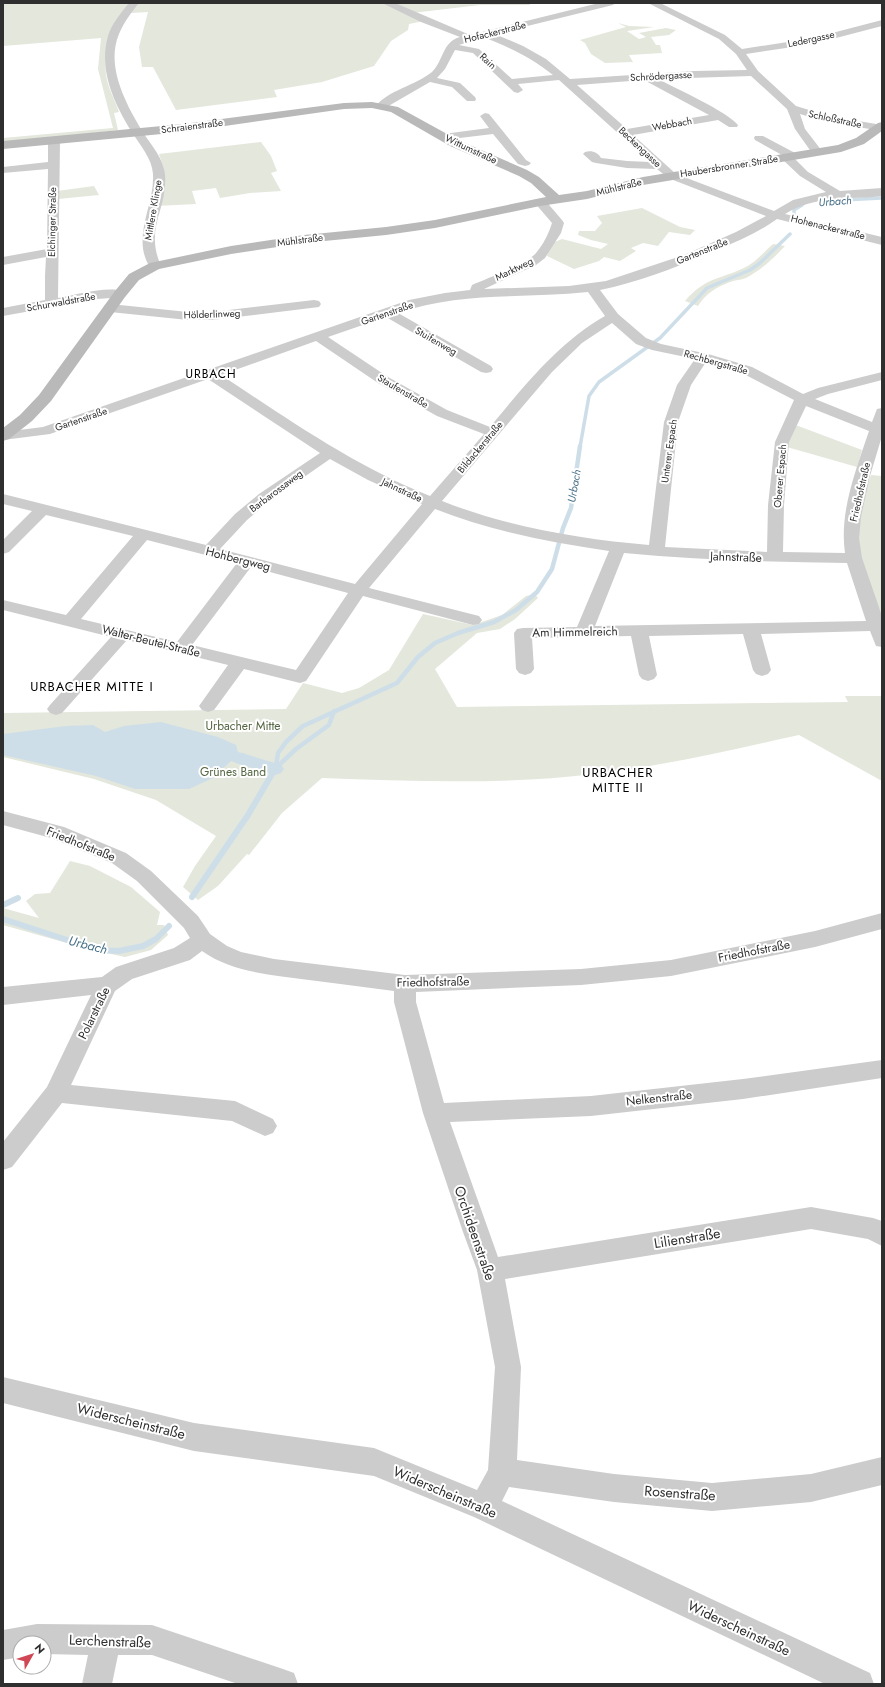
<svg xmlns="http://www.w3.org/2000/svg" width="885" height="1687" font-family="Jost,sans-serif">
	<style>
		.green { fill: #e3e7dc }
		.water { fill: #cedee8 }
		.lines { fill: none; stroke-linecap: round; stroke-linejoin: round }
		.stream-far2 { stroke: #cedee8; stroke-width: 3.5 }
		.stream-far1 { stroke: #cedee8; stroke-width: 4.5 }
		.stream { stroke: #cedee8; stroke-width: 6 }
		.canal { fill: #cedee8; fill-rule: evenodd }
		.street { fill: #ccc; fill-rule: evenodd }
		.secondary { fill: #b9b9b9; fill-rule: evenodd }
		.labels { text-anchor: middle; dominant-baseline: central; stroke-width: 4; stroke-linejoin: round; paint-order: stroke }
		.far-street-label { font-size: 10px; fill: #2f2f2f; stroke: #fff }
		.far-water-label { font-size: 11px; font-style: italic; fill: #477087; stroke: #fff }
		.far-quarter-label { font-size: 12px; letter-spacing: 1px; fill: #000; stroke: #fff }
		.street-label { font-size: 12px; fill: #2f2f2f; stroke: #fff }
		.park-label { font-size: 12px; fill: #546642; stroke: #fff }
		.neighbourhood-label { font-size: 13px; letter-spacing: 1px; fill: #000; stroke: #fff }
		.water-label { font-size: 13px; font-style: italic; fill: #477087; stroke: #fff }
		.near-street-label { font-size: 14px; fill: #2f2f2f; stroke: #fff }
	</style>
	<rect width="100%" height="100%" fill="#fff"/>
	<path class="green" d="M3,3H131C112,21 103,47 106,74C107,86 115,100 119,112L114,113L118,130L3,144V138L113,128L98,69L101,38L3,46Z
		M139,3H385L424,21L409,24L408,30L391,41L374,66L322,82L274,90L277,97L176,110L153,67H142L139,47L148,12L131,13Z
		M392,3H529L530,5H480L412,13Z
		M618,23L629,26L654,27L627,31L639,39L646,37L639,33L666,28L676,30L669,35L651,37L656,45H660L662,53L629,55L633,62L605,63L591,54L585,43L580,40L626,27Z
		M261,142L271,156L277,171L271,173L281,191L250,193L220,198L216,188L192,191L196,204L156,206L164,169L159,154Z
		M94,186L99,195L58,199L57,191Z
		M642,208L680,227L695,230L690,235L669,232L658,246L643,243L631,248L636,251L620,261L604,257L599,261L574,269L547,256L550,244L562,239L601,249L608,244L591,240L578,235L579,231H595L602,223L597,216Z
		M773,244L785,246C773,259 761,270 746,278C741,280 735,280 730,282C717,287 706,293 698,306L685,301C706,277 718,280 744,268C755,263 764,252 773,244Z
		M793,424L862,450L857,467L787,447Z
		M871,475L882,476V615C867,583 855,552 858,516C860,503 867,488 871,475Z
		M535,594L538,598L515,619L500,629L477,633L435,669L457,707L848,702L845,696H882V781L799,735C731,750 663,766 594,774C504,785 412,781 322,778L282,813L249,855L247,854L218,886L198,900L183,887L195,866L216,836L156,800L94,779L3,757V713L286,709L303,683L342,693L359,688L389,670L423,614L473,625L502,615L526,596Z
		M70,861L90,866L131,887L160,912L157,925H164L168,935L151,950L125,957L88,949L3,925V908L39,918L26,901L35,894L50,893Z"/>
	<path class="water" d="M161,722L218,737L236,745L238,752L246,754L239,764L231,761L213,778L189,789H135L96,776L3,755V734L66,726L93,725L105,732L124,726Z"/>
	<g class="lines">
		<path class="stream-far2" d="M822,201L882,198
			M794,215V210L802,205
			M580,447L589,396L599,382L660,338L707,288L750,270L760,263L790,234"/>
		<path class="stream-far1" d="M276,766L278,753L286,742L303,726L397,683L418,657L435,643L458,633L494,622L516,610L537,592L552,569L563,528L571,508L580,446
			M278,766L296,749L329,725L334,711"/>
		<path class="stream" d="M275,769L279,765
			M192,897L248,815L275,769L276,765
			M3,905L18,898
			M3,919L98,950L119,951L143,946L156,939L169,926"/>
		<path class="canal" d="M242,753L281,765L284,769L281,773L275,775L236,763L233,759L236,755Z"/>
		<path class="street" d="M129,3H139C131,13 124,22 119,34C105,67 127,106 144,134C152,146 163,158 165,174C168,210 144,227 161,266L159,269H151C130,238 155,206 153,174C152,159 141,146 133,134C115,105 98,71 108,36C112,23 121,13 129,3Z
			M382,3H395L470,35L599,3H615L613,5L495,34L523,46L546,59L570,79L694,71L747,70L736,54L719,39L648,3H660L725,35L742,49L813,38L882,20V26L813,44L746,54L758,71L796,106L829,116L882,125V131L827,122L800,114L805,129L822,151L820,153H812L795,129L787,109L751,76L658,79C675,88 728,112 738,125L737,127H729L718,120L633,135L676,174L774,211L793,200L826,192L800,176L782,159L780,157L782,155L755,140L754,138L755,136H763L797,154L799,156L795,159L808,172L840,191L882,188V196C848,200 815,195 785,214L882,237V245L777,219C759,232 738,241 717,250C679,266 640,282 600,290L618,314L646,338L661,344L708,354L752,367L803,394L818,388L882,372V380L828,394L815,399L872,422L877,409L882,408V436L870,476L861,517L859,538L862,558L882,616V647L876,646L870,631L761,634L771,670L768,674L762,676L756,674L753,670L743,634L649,636L657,675L654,679L648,681L642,679L639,675L631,636L532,638L534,669L531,673L525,675L519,673L516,669L514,633L517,629L523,628L577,627L609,551C550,542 490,531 435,509L369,588L479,616L482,620L479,624L473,625L363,596L306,681L300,683L244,669L214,710L208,712L202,710L199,706L228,665L127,640L62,713L56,715L50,713L47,709L50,705L111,637L3,610V600L66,615L133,536L46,515L9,552L3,554V540L32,511L3,504V494L206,545L235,514L259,494L320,453L208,379L50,434L3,440V432L43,427L409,300L445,293L470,290L472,285C486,279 528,263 536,253C543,245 549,233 552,223L534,202L536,199H544L562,220L564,223L561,233L545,258L536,265L484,289L569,286L606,281L684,255L736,232L766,216L668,178L657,169L627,168L596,163L592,162L583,154L585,152C591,150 598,152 601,158L627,161L650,162L559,80L518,84L523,90L518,93L514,92L473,53L455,50L445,69L437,78L460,83L475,97L476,99L475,101H467L452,87L430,82L385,108H377L376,106C387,91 416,85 432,72C444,60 442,42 460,37L421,22ZM484,37C510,48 531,57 553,75L512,79L479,49L459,45ZM644,80L709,115L627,129L577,85ZM588,292L605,316C558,343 525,385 490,427L447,410L388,377L328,337L386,317L481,372L486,373L491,372L493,369L491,366L398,313C460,291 524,299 588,292ZM612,323L636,344L652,350L695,359L677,385L664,422L649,545C579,539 508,527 442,501L552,372L582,343ZM316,341L378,383L437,416L484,434L430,496C354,466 288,419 221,375ZM706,362L742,373L794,400L775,442L768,505L767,552L665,547L678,422L691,385ZM806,406L869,431C856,470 839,512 845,553L783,552L784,505L789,442ZM330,459L368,480L422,504L355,584L220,549L247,520L271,500ZM147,540L237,563L177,642L81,619ZM624,553C698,560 773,562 847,563L866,621L595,626ZM251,567L348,593L296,670L192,645Z
			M485,113L489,114L526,160L531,163L529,165L525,166L518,164L493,134L443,140L438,137L443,134L489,128L480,116Z
			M54,138L60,141L58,298C79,294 104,286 125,291L126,294L125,297L97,299L3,316V308L45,300V276L46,257L3,265V257L47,249L48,169L3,173V167L48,162V141Z
			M314,300L319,301L321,304L319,307L212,320H188L110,312L105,311L103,308L105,305L110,304L188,312H212Z
			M3,811L64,827L126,853L151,871L198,916L210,934L227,946L241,952L274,959L405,975L581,969L671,960L815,931L882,913V929L815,947L671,976L581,985L416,992V1002L444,1103L591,1096L743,1079L882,1060V1078L743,1099L591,1116L450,1122L498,1257L811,1207L873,1218L882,1221V1246L868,1239L811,1229L505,1279L521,1367L517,1460L614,1474L712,1483L811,1474L882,1457V1485L811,1502L712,1511L614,1502L509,1487L502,1501L870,1673L874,1684H825L474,1517L374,1476L194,1451L3,1403V1377L194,1423L374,1448L477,1490L488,1470L495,1367L477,1270L463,1232L423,1113L394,1002V991C366,987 338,984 309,980C273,975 233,973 202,951L190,960L132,979L115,991L71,1085L235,1101L273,1119L277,1126L273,1133L265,1136L232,1121L62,1103L12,1167L3,1170V1142L47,1087L91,995L3,1005V987L102,977L116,967L174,948L190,938L184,928L137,881L112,863L51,838L3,825Z
			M37,1624L152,1625L283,1669L294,1673L298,1684H238L152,1655H118L112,1684H82L88,1655L44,1654V1643H20V1657L3,1660V1630Z"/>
		<path class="secondary" d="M372,102L398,107L458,140L527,170L539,177L559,195L587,191L643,177L838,145L856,138L878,123L882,122V131L864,144L841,152L643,185L587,199L540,206L435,228L386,235L304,243L231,254L159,269L139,280L125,297L51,401L32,421L9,439L3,441V428L20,415L39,395L115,291L129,274L150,263L231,246L304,235L386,227L435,220L546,197L531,183L519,176L450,146L391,112L372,108L344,109L183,132L3,149V141L183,124L344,103Z"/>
	</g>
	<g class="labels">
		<g class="far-street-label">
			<text transform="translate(495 32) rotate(-14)">Hofackerstraße</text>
			<text transform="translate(811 39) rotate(-12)">Ledergasse</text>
			<text transform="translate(488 61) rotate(42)">Rain</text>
			<text transform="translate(661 76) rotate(-3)">Schrödergasse</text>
			<text transform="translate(835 119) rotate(12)">Schloßstraße</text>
			<text transform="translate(672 124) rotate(-10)">Webbach</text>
			<text transform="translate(192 126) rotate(-7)">Schraienstraße</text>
			<text transform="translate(640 147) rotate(43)">Beckengasse</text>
			<text transform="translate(471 149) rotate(25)">Wittumstraße</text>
			<text transform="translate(729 166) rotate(-9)">Haubersbronner Straße</text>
			<text transform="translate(619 187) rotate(-14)">Mühlstraße</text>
			<text transform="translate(153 210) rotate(-80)">Mittlere Klinge</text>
			<text transform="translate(52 222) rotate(-89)">Elchinger Straße</text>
			<text transform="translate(828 227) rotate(14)">Hohenackerstraße</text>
			<text transform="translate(300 240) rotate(-7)">Mühlstraße</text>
			<text transform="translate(702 251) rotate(-22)">Gartenstraße</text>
			<text transform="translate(514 269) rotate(-26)">Marktweg</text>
			<text transform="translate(61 302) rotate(-10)">Schurwaldstraße</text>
			<text transform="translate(387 313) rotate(-19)">Gartenstraße</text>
			<text transform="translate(212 314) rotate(-2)">Hölderlinweg</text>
			<text transform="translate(436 341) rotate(30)">Stuifenweg</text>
			<text transform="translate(716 362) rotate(16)">Rechbergstraße</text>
			<text transform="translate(403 391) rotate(30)">Staufenstraße</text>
			<text transform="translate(81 419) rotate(-19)">Gartenstraße</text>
			<text transform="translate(480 447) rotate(-50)">Bildackerstraße</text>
			<text transform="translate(669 451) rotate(-82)">Unterer Espach</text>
			<text transform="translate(780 476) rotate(-85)">Oberer Espach</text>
			<text transform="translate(402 490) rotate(25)">Jahnstraße</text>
			<text transform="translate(276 491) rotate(-37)">Barbarossaweg</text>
			<text transform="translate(860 492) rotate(-77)">Friedhofstraße</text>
		</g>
		<g class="far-water-label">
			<text transform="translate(835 201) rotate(-4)">Urbach</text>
			<text transform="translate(574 486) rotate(-80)">Urbach</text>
		</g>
		<g class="far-quarter-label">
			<text x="211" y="374">URBACH</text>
		</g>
		<g class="street-label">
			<text transform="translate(736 557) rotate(2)">Jahnstraße</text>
			<text transform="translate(238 559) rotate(14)">Hohbergweg</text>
			<text transform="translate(575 632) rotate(-1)">Am Himmelreich</text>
			<text transform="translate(151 641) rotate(14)">Walter-Beutel-Straße</text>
			<text transform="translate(81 844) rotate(22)">Friedhofstraße</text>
			<text transform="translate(754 951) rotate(-11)">Friedhofstraße</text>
			<text transform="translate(433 982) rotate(-1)">Friedhofstraße</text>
			<text transform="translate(94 1013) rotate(-64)">Polarstraße</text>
			<text transform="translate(659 1098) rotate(-6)">Nelkenstraße</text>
		</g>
		<g class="park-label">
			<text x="243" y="726">Urbacher Mitte</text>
			<text x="233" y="772">Grünes Band</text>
		</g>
		<g class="neighbourhood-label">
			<text x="92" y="686">URBACHER MITTE I</text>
			<text x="618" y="772">URBACHER<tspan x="618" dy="15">MITTE II</tspan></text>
		</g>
		<g class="water-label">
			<text transform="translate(88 945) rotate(14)">Urbach</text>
		</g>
		<g class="near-street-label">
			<text transform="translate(475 1233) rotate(71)">Orchideenstraße</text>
			<text transform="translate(687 1238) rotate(-9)">Lilienstraße</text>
			<text transform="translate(131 1421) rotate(14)">Widerscheinstraße</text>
			<text transform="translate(445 1492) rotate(23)">Widerscheinstraße</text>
			<text transform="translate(680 1493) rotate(4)">Rosenstraße</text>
			<text transform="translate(739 1628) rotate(25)">Widerscheinstraße</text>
			<text transform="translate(110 1641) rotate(2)">Lerchenstraße</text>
		</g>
	</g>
	<rect width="885" height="1687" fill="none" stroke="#2f2f2f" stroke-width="8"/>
	<g transform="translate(32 1655) rotate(51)"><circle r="19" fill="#ffffff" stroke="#acacac"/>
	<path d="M0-3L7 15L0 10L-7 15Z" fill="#d04856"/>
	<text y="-6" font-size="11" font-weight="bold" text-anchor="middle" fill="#2f2f2f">N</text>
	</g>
</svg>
